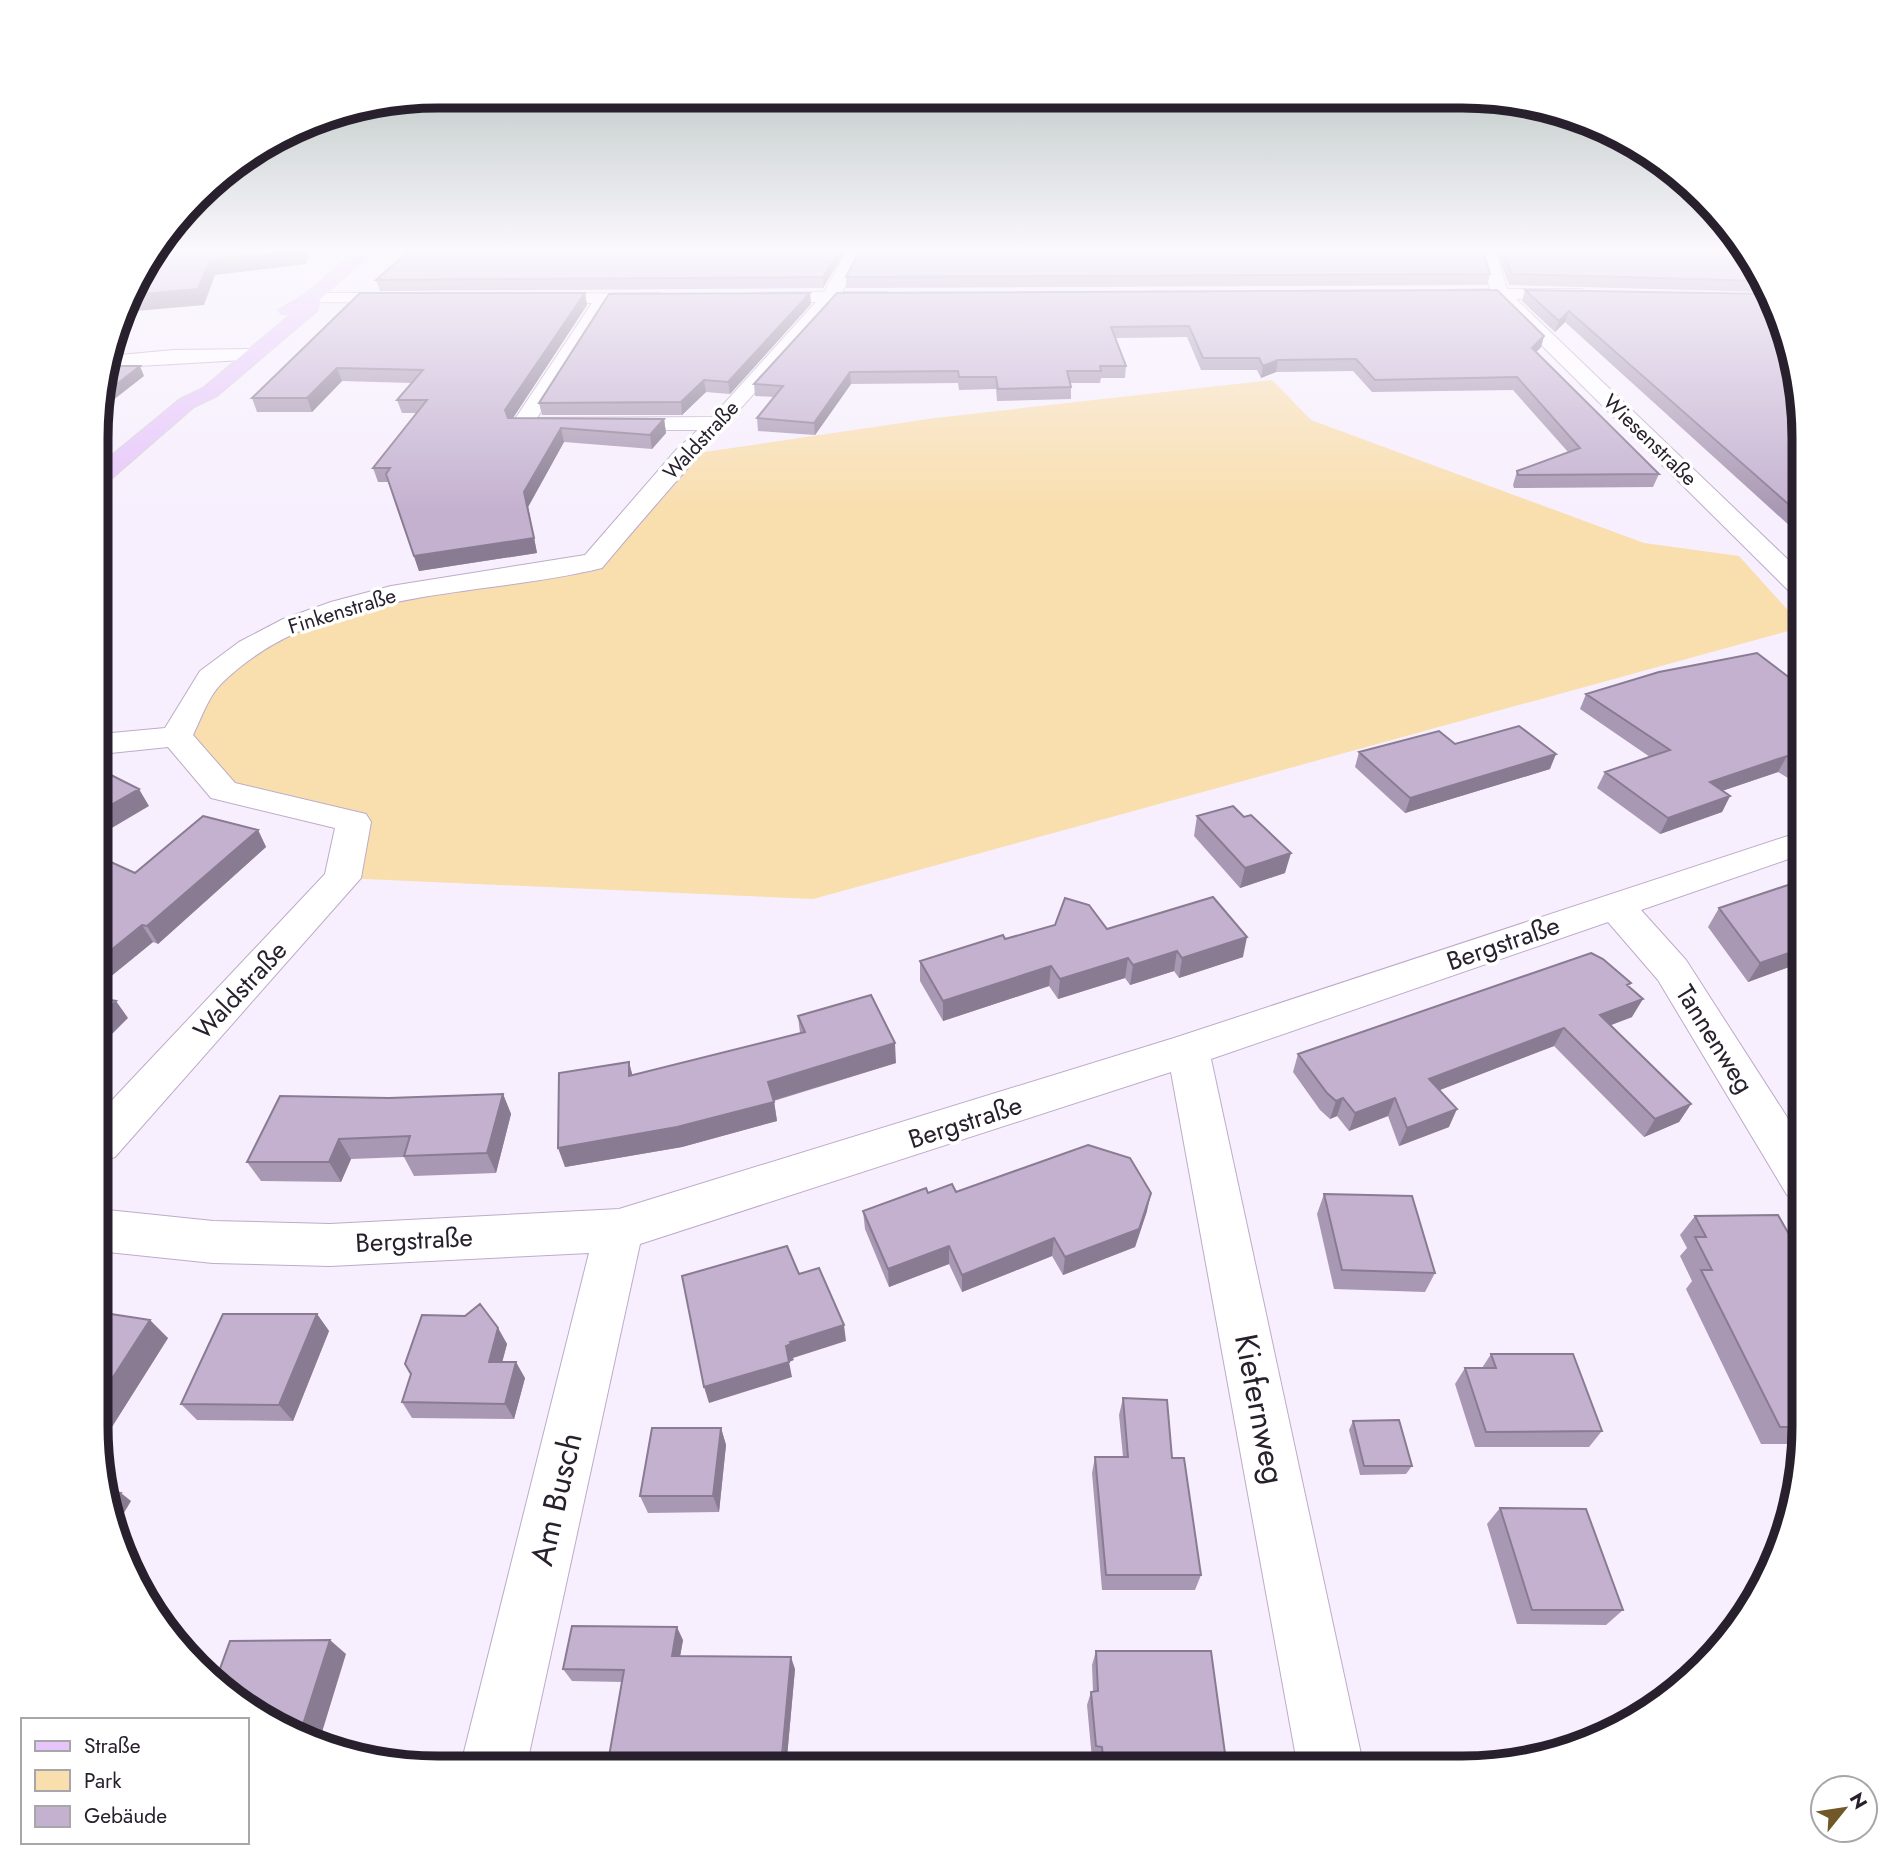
<svg xmlns="http://www.w3.org/2000/svg" width="1900" height="1865" font-family="Jost,sans-serif">
	<style>
		.green { fill: #f9deae }
		.lines { fill: none; stroke-linecap: round; stroke-linejoin: round }
		.minor-casing { stroke: #beabca; stroke-width: 2 }
		.major-casing { stroke: #d4d3d5; stroke-width: 2 }
		.minor { fill: #fff; fill-rule: evenodd }
		.major { fill: #e6c6fa; fill-rule: evenodd }
		.wall { fill: #a998b3 }
		.shaded-wall { fill: #897c92 }
		.building { fill: #c4b1d0; stroke: #897c92; stroke-width: 2 }
		.labels { text-anchor: middle; dominant-baseline: central; stroke-width: 7; stroke-linejoin: round; paint-order: stroke }
		.far-street-label { font-size: 21px; fill: #28212d; stroke: #fff }
		.street-label { font-size: 26px; fill: #28212d; stroke: #fff }
		.near-street-label { font-size: 32px; fill: #28212d; stroke: #fff }
		.rim { fill: none; stroke: #28212d; stroke-width: 9 }
	</style>
	<rect width="100%" height="100%" fill="#f7effd"/>
	<path class="green" d="M1272,380L1311,420L1644,543L1739,556L1803,627L813,899L343,878L354,822L223,791L176,736C186,719 197,691 211,677C304,591 472,581 593,562L684,455L935,418Z"/>
	<g class="lines">
		<defs>
			<path id="minor" d="M848,250H864L842,292H886L895,297L892,301L835,302C757,391 678,477 602,568C477,599 320,586 221,684C208,697 201,719 193,735L235,783L366,814L371,822L361,878L115,1157L99,1162V1114L325,874L335,828L211,798L168,747L101,754V734L165,728L200,671L239,642L283,619L331,602L391,586L585,555L676,450L698,430H514L511,425L592,303H533L527,302L524,298L527,294L659,293L668,298L659,303H610L537,418L712,417L816,302H757L748,297L751,293L824,292Z
				M1479,250H1495L1507,289H1582L1585,293L1582,297L1576,298L1516,299L1803,574V597L1793,595L1496,300L1444,299L1441,295L1450,290L1490,289Z
				M311,293H407L416,298L407,303L305,302L302,298Z
				M253,349L260,351L263,355L260,359L104,368L109,356L173,350Z
				M1803,831V854L1641,910L1686,960L1803,1142V1201L1787,1195L1658,980L1608,922L1211,1059L1364,1768H1298L1171,1072L640,1244L526,1768H460L589,1253L330,1266L213,1263L98,1251V1209L213,1221L330,1224L619,1209L1174,1038Z"/>
			<path id="major" d="M357,250H375L320,299L317,311L217,396L194,407L110,480L102,482V463L180,399L203,388L291,314H281L278,310L305,294Z"/>
		</defs>
		<use href="#minor" class="minor-casing"/>
		<use href="#major" class="major-casing"/>
		<use href="#minor" class="minor"/>
		<use href="#major" class="major"/>
	</g>
	<path class="wall" d="M846,250L823,288L380,291L376,280Z
		M1496,250H1745L1769,292L1509,285Z
		M1490,274L1487,285L846,288V277Z
		M1525,290L1803,416V538L1565,322L1555,332L1522,301Z
		M360,293H585L587,305L513,418L664,419L666,433L652,449L564,442L528,507L537,553L419,571L388,482H378L373,468L416,413H402L397,400L412,383L342,381L312,412H257L252,398Z
		M810,293L811,304L730,394L706,392L682,415H542L539,403Z
		M837,293L1544,336L1541,347L1536,352L1659,474L1653,487L1514,488L1513,485L1517,471L1568,452L1513,390L1372,392L1353,371L1276,372L1261,378L1257,370H1201L1187,337L1115,338L1126,366L1125,378H1101L1100,383H1070L1071,387V399L997,401L996,389L959,390L958,383L851,384L815,435L758,431L757,418L774,397L755,396L754,384Z
		M1803,688V787L1778,772L1722,791L1730,796L1722,812L1660,834L1597,788L1605,772L1650,757L1580,709L1586,694Z
		M1455,744L1550,769L1405,813L1355,767L1359,752Z
		M1197,816L1285,873L1240,888L1194,836Z
		M258,830L266,847L158,944L153,942L99,986L100,857L135,873Z
		M1803,880V962L1748,982L1708,927L1719,908Z
		M1107,929L1243,957L1179,978L1174,971L1130,985L1125,978L1058,999L1049,986L943,1021L920,981V961Z
		M1629,987L1632,1017L1611,1025L1691,1104L1679,1122L1644,1137L1554,1046L1439,1090L1449,1127L1399,1146L1388,1116L1349,1131L1337,1116L1330,1119L1320,1110L1293,1072L1298,1054Z
		M798,1016L896,1063L774,1101L777,1121L682,1147L565,1167L629,1062L632,1075L800,1033Z
		M503,1094L511,1114L496,1173L414,1176L404,1157L351,1159L341,1182L261,1181L247,1162L389,1098Z
		M956,1192L1147,1211L1135,1247L1063,1275L1052,1256L962,1292L949,1264L889,1287L865,1229L863,1211L928,1193Z
		M1324,1194L1435,1273L1425,1292L1334,1289L1317,1214Z
		M1695,1216L1803,1259V1444H1761L1686,1289L1692,1281L1680,1256L1687,1248L1680,1235Z
		M98,1312L168,1338L110,1430L97,1428Z
		M317,1314L329,1331L293,1421L197,1420L181,1404Z
		M498,1328L507,1344L502,1362L525,1378L514,1419L412,1418L402,1402Z
		M1491,1354L1602,1431L1589,1447H1475L1455,1384L1465,1368H1482Z
		M1123,1398L1172,1458L1201,1575L1195,1590H1102L1092,1473L1095,1457H1123L1119,1415Z
		M1353,1421L1412,1466L1406,1474L1360,1475L1349,1430Z
		M721,1428L726,1445L719,1512L648,1513L640,1496Z
		M1500,1508L1623,1610L1606,1625L1517,1624L1487,1524Z
		M683,1640L680,1656L795,1669L786,1768H607L622,1682L572,1681L563,1669Z
		M1096,1651L1227,1768H1099L1098,1759H1092L1087,1705L1091,1692H1093L1092,1665Z"/>
	<path class="shaded-wall" d="M297,250H309L306,264L215,275L204,305L125,312L131,295L210,260Z
		M840,250H846L823,288V277Z
		M585,293L587,305L509,424L505,410Z
		M810,293L811,304L730,394L728,382Z
		M1569,311L1565,322L1555,332L1559,321Z
		M1544,336L1541,347L1528,360L1532,348Z
		M1278,360L1276,372L1261,378L1263,366Z
		M140,366L144,376L103,408V395Z
		M337,368L342,381L312,412L307,398Z
		M850,372L851,384L815,435L814,423Z
		M704,380L706,392L682,415L681,402Z
		M664,419L666,433L652,449L650,435Z
		M561,428L564,442L528,507L537,553L419,571L414,556L524,492Z
		M1556,754L1550,769L1405,813L1410,798Z
		M1787,756L1778,772L1701,798L1710,782Z
		M139,789L149,806L100,835V811Z
		M1730,796L1722,812L1660,834L1668,818Z
		M258,830L266,847L158,944L147,926Z
		M1291,853L1285,873L1240,888L1245,868Z
		M142,925L153,942L99,986L100,959Z
		M1247,937L1243,957L1179,978L1182,958Z
		M1803,948V962L1748,982L1760,963Z
		M1177,951L1174,971L1130,985L1133,965Z
		M1128,958L1125,978L1058,999L1060,979Z
		M1051,966L1049,986L943,1021V1001Z
		M1643,999L1632,1017L1590,1033L1600,1015Z
		M116,1001L128,1018L99,1047V1017Z
		M1564,1028L1554,1046L1422,1097L1429,1079Z
		M895,1043L896,1063L771,1101L768,1082Z
		M629,1062L634,1081L629,1076Z
		M503,1094L511,1114L496,1173L487,1153Z
		M1343,1098L1337,1116L1330,1119L1336,1101Z
		M1395,1098L1388,1116L1349,1131L1355,1113Z
		M774,1102L777,1121L682,1147L565,1167L558,1148Z
		M1691,1104L1679,1122L1644,1137L1655,1119Z
		M1457,1109L1449,1127L1399,1146L1407,1128Z
		M339,1139L351,1159L341,1182L329,1162Z
		M1151,1193L1147,1211L1135,1247L1063,1275L1065,1257Z
		M1054,1238L1052,1256L962,1292V1275Z
		M949,1246V1264L889,1287L888,1269Z
		M317,1314L329,1331L293,1421L279,1405Z
		M150,1320L168,1338L110,1430L97,1418V1402Z
		M844,1325L846,1341L793,1358L794,1360L789,1362L792,1377L709,1403L704,1387L790,1342Z
		M498,1328L507,1344L498,1378L489,1362Z
		M516,1362L525,1378L514,1419L505,1404Z
		M721,1428L726,1445L719,1512L713,1496Z
		M121,1493L131,1501L115,1528L111,1510Z
		M677,1627L683,1640L678,1668L672,1656Z
		M330,1640L346,1654L319,1742L299,1737Z
		M791,1657L795,1669L786,1768H782Z"/>
	<path class="building" d="M156,250H297L210,260L198,289L131,295L142,268Z
		M410,250H840L823,277L376,280Z
		M860,250H1483L1490,274L846,277Z
		M1503,250H1745L1762,281L1512,274Z
		M1497,290L1544,336L1532,348L1659,474L1518,475L1517,471L1580,448L1517,377L1375,380L1356,359L1278,360L1263,366L1259,358H1203L1189,326L1111,327L1126,366H1100L1101,371H1067L1071,387L998,389L996,377H959L958,371L850,372L814,423L757,418L783,386L754,384L837,293Z
		M1525,290L1770,294L1778,308L1803,416V517L1569,311L1559,321Z
		M360,293H585L505,410L508,418L664,419L650,435L561,428L524,492L534,538L414,556L386,474L390,468H373L427,400H397L423,370L337,368L307,398H252Z
		M810,293L728,382L704,380L681,402L539,403L609,294Z
		M105,366H140L103,395V372Z
		M1757,653L1803,688V766L1787,756L1710,782L1730,796L1668,818L1605,772L1670,750L1586,694L1659,672Z
		M1519,726L1556,754L1410,798L1359,752L1439,731L1455,744Z
		M101,770L139,789L100,811Z
		M1233,806L1244,817L1251,815L1291,853L1245,868L1197,816Z
		M203,816L258,830L147,926L142,925L100,959V857L135,873Z
		M1803,880V948L1760,963L1719,908Z
		M1213,897L1247,937L1182,958L1177,951L1133,965L1128,958L1060,979L1051,966L943,1001L920,961L1003,935L1005,939L1055,925L1065,898L1089,905L1107,929Z
		M1591,953L1603,959L1631,983L1627,985L1643,999L1600,1015L1691,1104L1655,1119L1564,1028L1429,1079L1457,1109L1407,1128L1395,1098L1355,1113L1343,1098L1336,1101L1327,1093L1298,1054Z
		M871,995L895,1043L768,1082L774,1102L677,1127L558,1148L559,1073L629,1062V1076L805,1032L798,1016Z
		M99,998L116,1001L99,1017Z
		M503,1094L487,1153L404,1156L410,1136L339,1139L329,1162H247L280,1096L389,1098Z
		M1088,1145L1130,1158L1151,1193L1139,1229L1065,1257L1054,1238L962,1275L949,1246L888,1269L863,1211L926,1188L928,1193L952,1184L956,1192Z
		M1324,1194L1412,1196L1435,1273L1342,1270Z
		M1778,1215L1803,1259V1427H1780L1701,1270H1712L1695,1237H1706L1695,1216Z
		M787,1246L799,1274L819,1268L844,1325L790,1342L791,1344L786,1346L789,1362L704,1387L682,1276Z
		M480,1304L498,1328L489,1362H516L505,1404L402,1402L411,1374L405,1364L422,1315L465,1316Z
		M98,1312L150,1320L97,1402Z
		M223,1314H317L279,1405L181,1404Z
		M1491,1354H1573L1602,1431L1486,1432L1465,1368H1496Z
		M1123,1398L1167,1400L1172,1458H1184L1201,1575H1106L1095,1457H1128Z
		M1399,1420L1412,1466H1364L1353,1421Z
		M652,1428H721L713,1496H640Z
		M107,1491L121,1493L111,1510Z
		M1500,1508L1586,1509L1623,1610H1532Z
		M572,1626L677,1627L672,1656L791,1657L781,1766L750,1765L749,1768H607L624,1670L563,1669Z
		M330,1640L299,1737L287,1733L217,1677L230,1641Z
		M1096,1651H1211L1227,1768H1104L1102,1747L1096,1746L1091,1692L1098,1691Z"/>
	<linearGradient id="sky" x2="0" y2="1"><stop stop-color="#a8b6b1"/><stop offset="0.49" stop-color="#fbf8fe"/><stop offset="1" stop-color="#fbf8fe" stop-opacity="0"/></linearGradient>
	<rect width="1900" height="511" fill="url(#sky)"/>
	<g class="labels">
		<g class="far-street-label">
			<text transform="translate(701 440) rotate(-47)">Waldstraße</text>
			<text transform="translate(1650 440) rotate(44)">Wiesenstraße</text>
			<text transform="translate(342 611) rotate(-17)">Finkenstraße</text>
		</g>
		<g class="street-label">
			<text transform="translate(1503 943) rotate(-19)">Bergstraße</text>
			<text transform="translate(240 990) rotate(-47)">Waldstraße</text>
			<text transform="translate(1715 1039) rotate(58)">Tannenweg</text>
			<text transform="translate(965 1122) rotate(-18)">Bergstraße</text>
			<text transform="translate(414 1240) rotate(-3)">Bergstraße</text>
		</g>
		<g class="near-street-label">
			<text transform="translate(1260 1409) rotate(79)">Kiefernweg</text>
			<text transform="translate(556 1499) rotate(-77)">Am Busch</text>
		</g>
	</g>
	<path d="M0 0H1900V1865H0ZM438 108H1462A330 330 0 0 1 1792 438V1426A330 330 0 0 1 1462 1756H438A330 330 0 0 1 108 1426V438A330 330 0 0 1 438 108Z" fill="#fff" fill-rule="evenodd"/>
	<path class="rim" d="M438 108H1462A330 330 0 0 1 1792 438V1426A330 330 0 0 1 1462 1756H438A330 330 0 0 1 108 1426V438A330 330 0 0 1 438 108Z"/>
	<rect x="21" y="1718" width="228" height="126" fill="#ffffff" stroke="#a9a6ab" stroke-width="2"/>
	<rect x="35" y="1741" width="35" height="10" fill="#e6c6fa" stroke="#a9a6ab" stroke-width="2"/>
	<text x="84" y="1753" font-size="21" fill="#28212d">Straße</text>
	<rect x="35" y="1770" width="35" height="21" fill="#f9deae" stroke="#a9a6ab" stroke-width="2"/>
	<text x="84" y="1788" font-size="21" fill="#28212d">Park</text>
	<rect x="35" y="1806" width="35" height="21" fill="#c4b1d0" stroke="#a9a6ab" stroke-width="2"/>
	<text x="84" y="1823" font-size="21" fill="#28212d">Gebäude</text>
	<g transform="translate(1844 1809) rotate(60)"><circle r="33" fill="#ffffff" stroke="#a9a6ab" stroke-width="2"/>
	<path d="M0-5L12 26L0 18L-12 26Z" fill="#715829"/>
	<text y="-10" font-size="19" font-weight="bold" text-anchor="middle" fill="#28212d">N</text>
	</g>
</svg>
